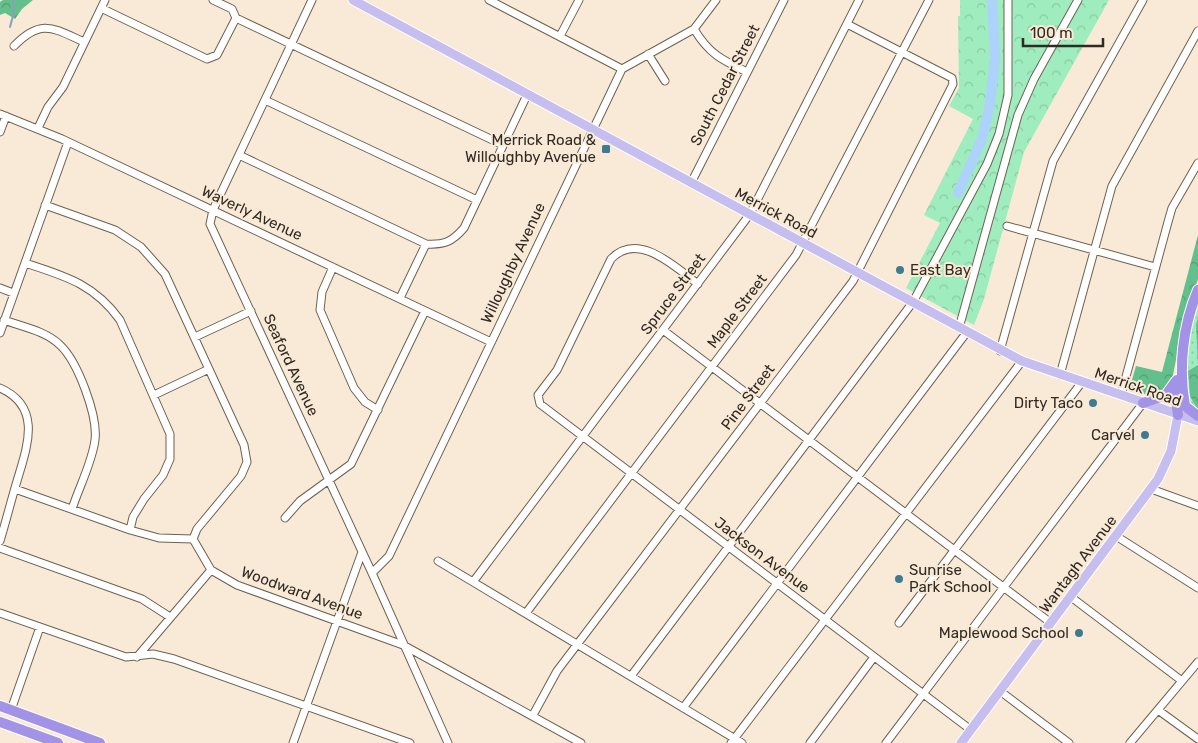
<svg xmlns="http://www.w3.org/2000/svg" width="1198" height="743" font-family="Rubik,sans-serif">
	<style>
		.grass { fill: url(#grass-dots) }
		.forest { fill: url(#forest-crowns) }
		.park { fill: url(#park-crowns) }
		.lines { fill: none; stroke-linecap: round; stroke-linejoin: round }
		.stream { stroke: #88a0bb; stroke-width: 2 }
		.river { stroke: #add2fc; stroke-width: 10 }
		.minor-casing { stroke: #6d6150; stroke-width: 9 }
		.major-casing { stroke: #fff; stroke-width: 11 }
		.highway-casing { stroke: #fff; stroke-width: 12 }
		.minor { stroke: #fff; stroke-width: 7 }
		.major { stroke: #c7bef0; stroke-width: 9 }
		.highway { stroke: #a293e6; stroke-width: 10 }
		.poi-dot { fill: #3e7a91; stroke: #f9ead7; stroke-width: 2 }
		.labels { text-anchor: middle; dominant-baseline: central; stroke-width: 4; stroke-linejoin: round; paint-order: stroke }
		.street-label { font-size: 15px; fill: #302a23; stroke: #f9ead7 }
		.poi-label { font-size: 15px; fill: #302a23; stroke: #f9ead7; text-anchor: end }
	</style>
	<defs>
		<pattern id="grass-dots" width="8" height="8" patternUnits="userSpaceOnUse" patternTransform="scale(1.25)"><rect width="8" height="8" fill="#9fecbe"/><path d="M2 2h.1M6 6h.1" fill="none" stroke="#89cba3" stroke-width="1.8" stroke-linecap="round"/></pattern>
		<pattern id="forest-crowns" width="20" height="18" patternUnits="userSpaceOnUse" patternTransform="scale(1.25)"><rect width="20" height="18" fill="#63c08d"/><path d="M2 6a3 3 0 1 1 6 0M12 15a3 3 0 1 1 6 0" fill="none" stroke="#529c73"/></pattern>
		<pattern id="park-crowns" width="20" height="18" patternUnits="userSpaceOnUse" patternTransform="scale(1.25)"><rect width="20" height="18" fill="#9fecbe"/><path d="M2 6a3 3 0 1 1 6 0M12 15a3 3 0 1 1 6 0" fill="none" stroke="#89cba3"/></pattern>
	</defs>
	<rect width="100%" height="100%" fill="#f9ead7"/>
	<path class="grass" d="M1198,302V413L1188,404C1183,366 1188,338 1198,302Z"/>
	<path class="forest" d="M3,0H33L22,9L15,19L5,13L0,15V2Z
		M1198,235V279L1183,324L1171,385L1163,393L1153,396L1129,390L1136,366L1162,372Z
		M1198,318V410L1190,396L1188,371L1198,365L1196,325Z"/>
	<path class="park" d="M960,0H1109L1024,152L984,299L974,325L906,288L940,223L924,215L973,119L949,106L959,88L958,16H960Z"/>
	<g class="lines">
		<path class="stream" d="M10,27L14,12L13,0"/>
		<path class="river" d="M958,193L982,139L990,104L995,59L992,0"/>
		<defs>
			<path id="minor" d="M213,0L232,9L236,18L503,145
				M312,0L213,210L210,224L372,573L448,743
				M489,0L622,69
				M101,8L207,59L217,55L236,18
				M694,29C709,54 722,60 747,72
				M560,36L579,0
				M14,46C41,18 53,28 84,42
				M648,54L665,81
				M265,100L477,200
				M0,114L62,139L491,342
				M38,128L48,107L63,87L105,0
				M0,132L6,116
				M239,155L426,244C444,245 452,242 464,228L527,95
				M691,183L784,0
				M45,205L115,230L141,247L165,274L244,445L247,462L241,476L197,529L193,539
				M1007,226L1155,267
				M25,263C65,276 94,284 120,320L170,434V459L163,475L144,499L133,517L130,530
				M333,267L322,292L320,310L354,388L365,402L378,410
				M698,284C674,266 638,231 611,259L557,370L538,395L540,404L971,730
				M0,288L13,293
				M400,298L426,244
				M4,320C23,327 46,331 60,345C78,362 98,416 95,440C92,463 79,487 72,509
				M959,328L1018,115L1034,79L1078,0
				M663,330L1051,623
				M0,333L68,142
				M195,337L251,311
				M1000,351L1053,161L1143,0
				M1060,375L1112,186L1198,31
				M0,388C43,407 27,447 17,481C11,501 6,521 0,541
				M154,395L209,369
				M1121,395L1168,222L1172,208L1198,163
				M15,489L130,530L159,538L193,539L211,570L237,585L403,645L581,743
				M1151,489L1198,506
				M285,518L300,501L351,464L425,311
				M1116,536L1198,588
				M0,548L142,599L170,617
				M438,561L742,743
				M372,573L389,556L622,69L694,29L716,0
				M473,582L750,214L859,0
				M1071,597L1182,681
				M0,613L126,657L153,654L174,659L410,743
				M526,613L796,255L929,0
				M899,623L1082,382
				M137,657L211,570
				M631,676L913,302L987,164L999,134L1008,95V0
				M1000,691L1069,743
				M683,708L967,332
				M11,710L40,627
				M1158,710L1198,739
				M533,715L557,671L853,281L953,84L952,78L847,24
				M293,743L362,552
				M731,743L1022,361
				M810,743L874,657
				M886,743L1143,403
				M1130,743L1198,662"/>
			<path id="major" d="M353,0L1022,361L1198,421
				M961,743L1158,479L1171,451L1178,415"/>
			<path id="highway" d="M1198,290C1183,325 1178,368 1185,406L1198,416
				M1177,380L1175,395L1178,415
				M1143,403L1166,395L1176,381
				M0,706L100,743
				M0,722L58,743"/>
		</defs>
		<use href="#minor" class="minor-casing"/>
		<use href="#major" class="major-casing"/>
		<use href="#highway" class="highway-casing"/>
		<use href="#minor" class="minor"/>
		<use href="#major" class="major"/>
		<use href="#highway" class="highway"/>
	</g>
	<g class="poi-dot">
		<rect x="601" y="144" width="10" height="10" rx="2.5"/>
		<circle cx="900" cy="270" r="5"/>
		<circle cx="1093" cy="403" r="5"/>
		<circle cx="1145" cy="435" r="5"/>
		<circle cx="899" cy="579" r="5"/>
		<circle cx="1079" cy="633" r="5"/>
	</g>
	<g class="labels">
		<g class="street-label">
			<text transform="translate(725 85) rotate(-63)">South Cedar Street</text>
			<text transform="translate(252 213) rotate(25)">Waverly Avenue</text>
			<text transform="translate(776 213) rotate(28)">Merrick Road</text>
			<text transform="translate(513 263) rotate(-65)">Willoughby Avenue</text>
			<text transform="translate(673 294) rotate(-53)">Spruce Street</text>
			<text transform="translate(737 311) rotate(-53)">Maple Street</text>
			<text transform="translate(291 365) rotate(65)">Seaford Avenue</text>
			<text transform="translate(1138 387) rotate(19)">Merrick Road</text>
			<text transform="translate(748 397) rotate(-53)">Pine Street</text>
			<text transform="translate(762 555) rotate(37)">Jackson Avenue</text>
			<text transform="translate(1078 564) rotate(-53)">Wantagh Avenue</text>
			<text transform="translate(302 593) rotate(20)">Woodward Avenue</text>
		</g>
		<g class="poi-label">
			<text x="596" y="140">Merrick Road &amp;<tspan x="596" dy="17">Willoughby Avenue</tspan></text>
			<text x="910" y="270" text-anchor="start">East Bay</text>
			<text x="1083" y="403">Dirty Taco</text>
			<text x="1135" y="435">Carvel</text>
			<text x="909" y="570" text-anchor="start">Sunrise<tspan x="909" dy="17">Park School</tspan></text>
			<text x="1069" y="633">Maplewood School</text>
		</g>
	</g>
	<path d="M1023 38v8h80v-8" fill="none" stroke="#302a23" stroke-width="2.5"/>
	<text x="1030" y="38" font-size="15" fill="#302a23" stroke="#f9ead7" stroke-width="4" paint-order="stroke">100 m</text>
</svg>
